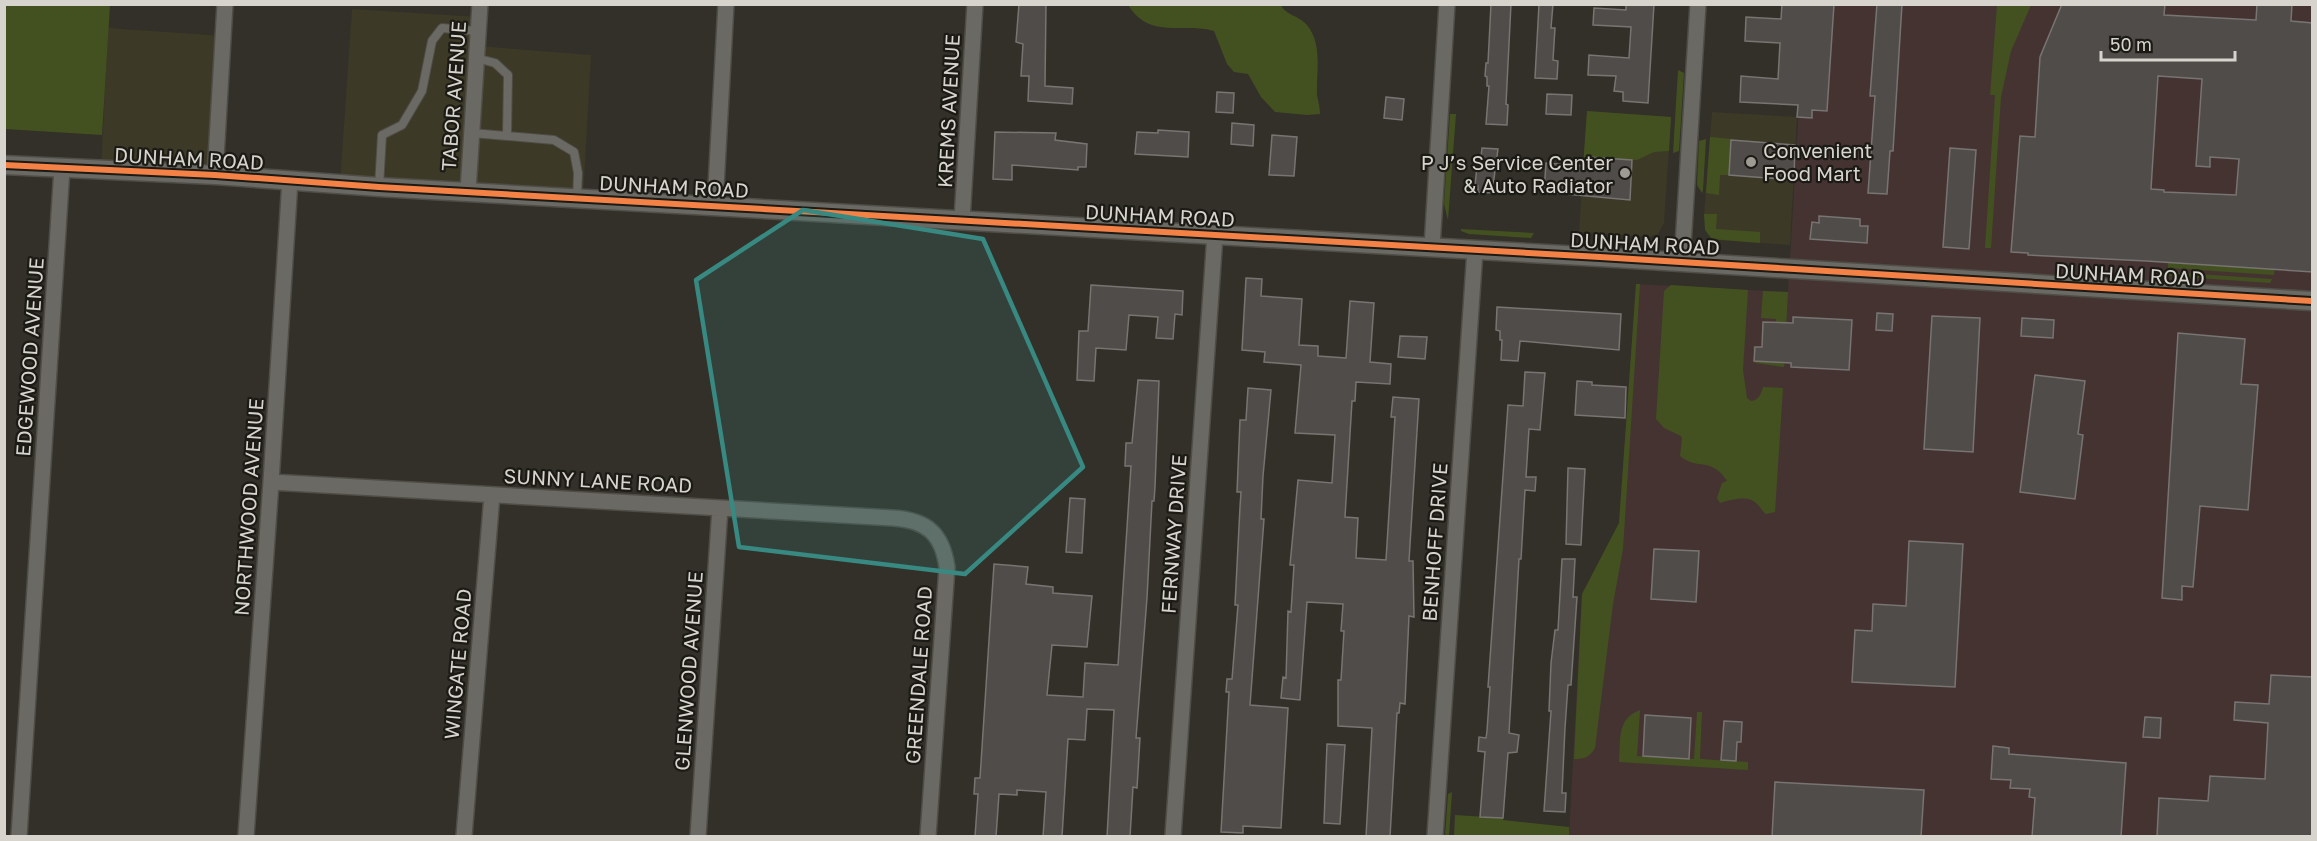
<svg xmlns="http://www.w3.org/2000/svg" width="2317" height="841" font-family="'Golos Text',sans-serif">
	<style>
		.built { fill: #3d3927 }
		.industrial { fill: #453332 }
		.green { fill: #435120 }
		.building { fill: #504c4a; stroke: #777471; stroke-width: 1.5; fill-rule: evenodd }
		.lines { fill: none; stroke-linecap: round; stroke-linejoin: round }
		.service-casing { stroke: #4f4d46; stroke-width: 10 }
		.minor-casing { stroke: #4f4d46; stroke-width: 18 }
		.tertiary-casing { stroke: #4f4d46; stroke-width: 21 }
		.service { stroke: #6a6964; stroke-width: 8 }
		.minor { stroke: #6a6964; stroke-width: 15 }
		.tertiary { stroke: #6a6964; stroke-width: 18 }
		.cycleway-casing { stroke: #1b1a14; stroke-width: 10 }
		.cycleway { stroke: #f48246; stroke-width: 6 }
		.marked { fill: #378981; fill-opacity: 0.2; stroke: #378981; stroke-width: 4.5; stroke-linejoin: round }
		.poi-dot { fill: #9d9b93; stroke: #1b1a14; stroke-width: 2 }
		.labels { text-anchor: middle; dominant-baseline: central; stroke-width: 4.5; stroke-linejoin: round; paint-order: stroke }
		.street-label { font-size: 20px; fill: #d6d4cc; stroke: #1b1a14 }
		.poi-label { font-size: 20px; fill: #d6d4cc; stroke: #1b1a14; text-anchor: start }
	</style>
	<rect width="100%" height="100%" fill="#323028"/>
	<path class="built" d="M352,9L479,17L477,46L591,55L583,198L340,184Z
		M108,28L223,36L215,175L101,170Z
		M1587,111L1671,117L1664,223L1658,234L1649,237L1579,232Z
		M1712,112L1797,117L1790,245L1716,240L1707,234L1704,214Z"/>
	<path class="industrial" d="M1805,5H2312V836H1569L1582,594L1619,523L1636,284L1788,292Z"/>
	<path class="green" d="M4,5H110L102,135L5,129Z
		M1128,5H1281C1285,15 1300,16 1307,25C1323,45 1316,72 1317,95C1318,101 1320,107 1320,114L1307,115L1275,112L1261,97L1248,74L1234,72L1227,64L1214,31C1182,22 1150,40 1128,5Z
		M1997,5H2031L2011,51L2001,97L1991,248H1985L1995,95H1990Z
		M1678,70L1684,73L1679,151L1673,153Z
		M1587,111L1671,117L1669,151L1654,152L1637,160L1587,157L1585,195L1581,194Z
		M1450,114H1456L1448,220L1444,204Z
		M1710,137L1731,139L1729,175H1720L1719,195L1706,193Z
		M1706,139L1703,190L1702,193L1697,185L1699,141Z
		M1704,214H1717L1716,229L1760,232V243L1712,239L1705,230Z
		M1461,229L1534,233L1531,238L1469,234L1461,231Z
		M2168,262L2275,263L2274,275L2168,268Z
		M2168,272L2272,279L2270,283L2170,276Z
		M1636,284H1640L1623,549L1613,604L1595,748C1590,757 1584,759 1574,759L1582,594L1619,523Z
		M1671,285L1748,290L1743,370L1747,398L1751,401C1759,400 1761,394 1763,387L1783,388L1775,512L1766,514C1762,511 1759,505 1755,502C1747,495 1729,500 1720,503L1717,498L1722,483L1727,481C1711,456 1698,471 1680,456L1682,439L1681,436L1664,428L1656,419L1664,291Z
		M1763,291L1788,292L1784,367L1755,363L1753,346L1755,347V361L1781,363L1783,323H1776V319L1761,318Z
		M1640,710L1637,756L1694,759L1697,712H1702L1700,759L1748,762V770L1619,762C1621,740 1616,719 1640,710Z
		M1452,792L1449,836H1445L1448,794Z
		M1455,815L1503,818V820L1569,827V836H1454Z"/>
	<path class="building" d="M1019,4H1046L1045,86L1073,88L1072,104L1028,101L1029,76H1021L1023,44L1016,42Z
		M1491,4H1511L1506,104L1508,105L1507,125L1486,124L1489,86H1487V77L1485,76L1486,63H1488Z
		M1539,4H1553L1551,28H1555L1553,60L1558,61L1557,79L1535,78Z
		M1626,4H1654L1648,103L1623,101V92L1614,91L1616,76L1588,75L1589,55L1629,58L1631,27L1593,25L1594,8L1626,10Z
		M1782,4H1834L1827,111L1812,110V118L1797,117L1798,105L1740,102L1741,76L1778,79L1780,43L1745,41L1746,17L1781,19Z
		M1877,4H1902L1893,151H1890L1887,194L1868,193L1875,96H1870Z
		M2062,4H2165L2164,15L2256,20L2257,4H2292L2291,21L2313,23V272L2146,261L2028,255V253L2011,252L2020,136L2035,137L2040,57ZM2158,76L2202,79L2196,166L2210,167V157L2239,159L2236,195L2164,192V190L2151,189Z
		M1217,92L1234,93L1233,113L1216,112Z
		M1547,94L1572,95L1571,115L1546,114Z
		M1386,97L1404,99L1402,120L1384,118Z
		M1232,123L1254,125L1253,146L1231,144Z
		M1158,130L1189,132L1188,157L1135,154L1137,132L1158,133Z
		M995,132L1056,133L1055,140L1087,144L1086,167H1078V170L1012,165V180L993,179Z
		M1272,135L1297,137L1294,176L1269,175Z
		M1731,140L1795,145L1794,180L1729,175Z
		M1482,148L1498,149L1492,193L1478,192V186H1475L1478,156L1481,157Z
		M1950,148L1976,150L1969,249L1943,247Z
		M1587,157L1632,160L1630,200L1544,192L1546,163L1587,166Z
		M1819,216L1860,219V226H1868L1867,243L1810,239L1812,222L1819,223Z
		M1246,278L1262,279L1261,296L1302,299L1299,345L1318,346V356L1346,358L1350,301L1374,303L1370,362L1391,364L1390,384L1356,382L1355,401H1352L1345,517L1358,518L1356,558L1386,560L1395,417H1391L1393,397L1419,399L1409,561H1413L1414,617L1409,616L1405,704L1400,703L1399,713H1397L1390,837H1366L1372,728L1338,726V680H1341L1344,631H1341L1343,604L1307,602L1300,700L1281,698L1283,677L1286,678L1288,611L1291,612L1294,565H1290L1298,480L1332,483L1335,435L1295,433L1301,365L1264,362L1265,352L1242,350Z
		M1091,285L1183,291L1182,315L1175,314L1173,339L1156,338L1158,317L1129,315L1126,350L1096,348L1094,381L1077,380L1079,331H1088Z
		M1497,307L1621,314L1619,350L1520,341L1518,361L1501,360L1502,340H1500V331L1496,330Z
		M1877,313L1893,314L1892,331L1876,330Z
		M1932,316L1980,318L1973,452L1924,449Z
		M1793,317L1852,320L1849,370L1791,367V363L1754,361L1755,347H1762L1763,322L1793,323Z
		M2022,318L2054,320L2053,338L2021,336Z
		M2178,333L2245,339L2241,384L2258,385L2248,510L2200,506L2193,587L2182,586V600L2162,598Z
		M1400,336L1427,337L1425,359L1398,357Z
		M1525,372L1545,373L1540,430L1529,429L1526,477H1536L1535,491L1525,490L1521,559H1519L1509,733L1519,735L1517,752L1508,753L1503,818L1480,817L1485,752L1478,751L1479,737L1486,738L1487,731L1490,687H1488L1508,405L1523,406Z
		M2035,375L2085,381L2078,434L2083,435L2075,499L2020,492Z
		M1138,380L1159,381L1155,487L1154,501H1152L1147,598L1136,738H1140L1137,788L1133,787L1130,837H1107L1114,710L1087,709L1085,740L1068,739L1062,837H1043L1046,792L1017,790V795L999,794L996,837H975L978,794H974L975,778H980L994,564L1028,567L1026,584L1053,587V593L1092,596L1087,647L1052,645L1047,695L1083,697L1085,663L1118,665L1131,466H1125L1126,443H1132Z
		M1577,381L1592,382V385L1626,387L1625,418L1575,415Z
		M1248,388L1271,390L1263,476L1261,519H1264L1250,705L1288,708L1281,828L1243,826V833L1221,832L1229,692H1226L1227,679H1232L1238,605H1235L1240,507L1241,492H1237L1240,420H1246Z
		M1568,468L1585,469L1581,545L1566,544Z
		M1070,498L1085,499L1082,553L1066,552Z
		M1909,541L1963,544L1955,687L1852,682L1855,630L1872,631L1873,604L1906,606Z
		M1654,549L1699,551L1696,602L1651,599Z
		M1562,559H1575L1573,597H1577L1571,685H1568L1565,728L1562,793H1566L1565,812L1544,811L1551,711H1549L1551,663L1555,630H1558Z
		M2271,675L2313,677V837H2157L2159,798L2208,801L2210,776L2265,779L2268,723L2234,720L2235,702L2269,704Z
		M1645,715L1691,718L1689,759L1643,756Z
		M2145,717L2161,718L2160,738L2143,737Z
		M1724,721L1742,722L1741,742H1737L1736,761L1721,760Z
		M1327,744L1345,745L1340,824L1324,823Z
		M1993,746L2009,748V754L2126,763L2121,837H2032L2035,798L2029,797L2030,789L2010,788L2011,780L1991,779Z
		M1775,782L1924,790L1921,837H1772Z"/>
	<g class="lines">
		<defs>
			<path id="service" d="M476,58L495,63L508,75L507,135
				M472,133L554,140L574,152L578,173L577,197
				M379,187L382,135L402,125L422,91L432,41L442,28L477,31"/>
			<path id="minor" d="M215,175L225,4
				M468,191L480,4
				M715,205L726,4
				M962,220L975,4
				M1432,247L1447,4
				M1682,262L1698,4
				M271,482L893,518C926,520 942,533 947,567L928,836
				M19,836L62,168
				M246,836L271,482L290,180
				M464,836L492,495
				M698,836L720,508
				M1173,836L1215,235
				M1435,836L1475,250"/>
			<path id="tertiary" d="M4,165L215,175L379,187L1600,257L2312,301"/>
		</defs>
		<use href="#service" class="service-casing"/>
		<use href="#minor" class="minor-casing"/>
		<use href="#tertiary" class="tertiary-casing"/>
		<use href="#service" class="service"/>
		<use href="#minor" class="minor"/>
		<use href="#tertiary" class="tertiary"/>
		<defs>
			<path id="cycleway" d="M4,165L215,175L379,187L1600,257L2312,301"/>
		</defs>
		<use href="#cycleway" class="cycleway-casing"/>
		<use href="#cycleway" class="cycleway"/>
	</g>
	<path class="marked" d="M803,210L983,239L1083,467L965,574L739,547L696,280Z"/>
	<g class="poi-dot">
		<circle cx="1751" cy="162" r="6"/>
		<circle cx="1625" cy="173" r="6"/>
	</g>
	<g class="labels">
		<g class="street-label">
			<text transform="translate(453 96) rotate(-86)">TABOR AVENUE</text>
			<text transform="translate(948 111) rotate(-87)">KREMS AVENUE</text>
			<text transform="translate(189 158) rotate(3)">DUNHAM ROAD</text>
			<text transform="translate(674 186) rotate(3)">DUNHAM ROAD</text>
			<text transform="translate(1160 215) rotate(3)">DUNHAM ROAD</text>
			<text transform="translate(1645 243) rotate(3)">DUNHAM ROAD</text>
			<text transform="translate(2130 274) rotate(3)">DUNHAM ROAD</text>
			<text transform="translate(29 357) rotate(-86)">EDGEWOOD AVENUE</text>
			<text transform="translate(598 480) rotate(3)">SUNNY LANE ROAD</text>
			<text transform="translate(248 507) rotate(-86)">NORTHWOOD AVENUE</text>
			<text transform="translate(1173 534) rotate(-86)">FERNWAY DRIVE</text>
			<text transform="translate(1434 542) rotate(-86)">BENHOFF DRIVE</text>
			<text transform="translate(457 664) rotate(-85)">WINGATE ROAD</text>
			<text transform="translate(688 671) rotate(-86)">GLENWOOD AVENUE</text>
			<text transform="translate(918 675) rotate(-86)">GREENDALE ROAD</text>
		</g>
		<g class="poi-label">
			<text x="1763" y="150">Convenient<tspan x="1763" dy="23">Food Mart</tspan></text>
			<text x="1613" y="162" text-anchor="end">P J’s Service Center<tspan x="1613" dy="23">&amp; Auto Radiator</tspan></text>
		</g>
	</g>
	<rect width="2317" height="841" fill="none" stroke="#d6d4cc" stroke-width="12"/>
	<path d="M2101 51v9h134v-9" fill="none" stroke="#d6d4cc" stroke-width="3"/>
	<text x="2110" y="51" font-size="18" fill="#d6d4cc" stroke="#1b1a14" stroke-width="4.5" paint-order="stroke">50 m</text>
</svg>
